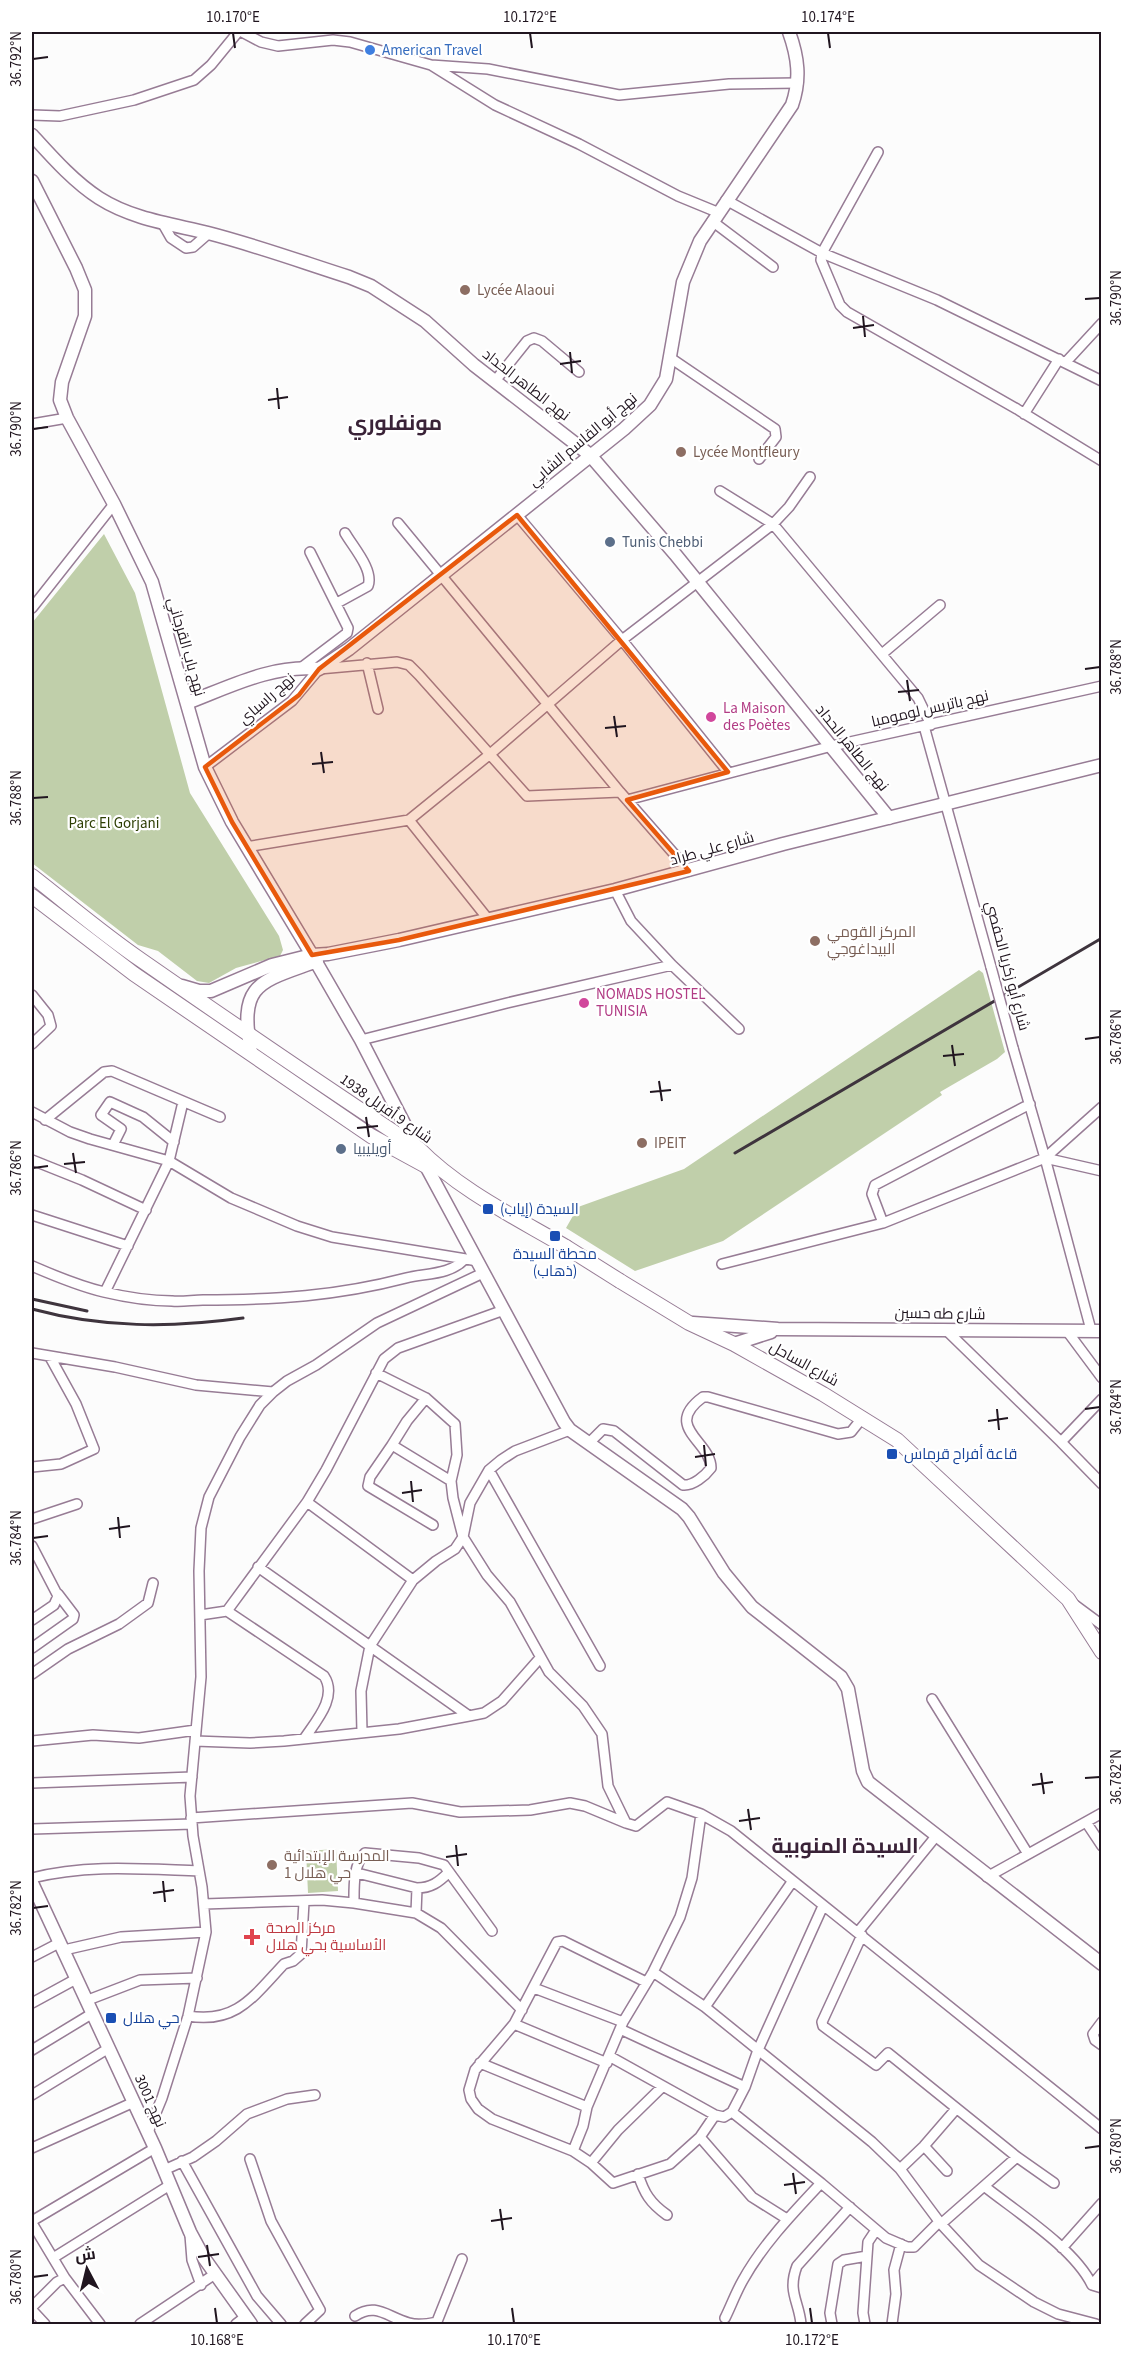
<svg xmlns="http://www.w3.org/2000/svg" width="1133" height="2356" font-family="'Source Sans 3',Cairo,sans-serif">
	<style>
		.green { fill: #c0cfaa }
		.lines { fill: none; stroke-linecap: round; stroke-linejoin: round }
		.street-casing { stroke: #977c95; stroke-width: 12 }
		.secondary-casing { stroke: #977c95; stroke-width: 15 }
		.primary-casing { stroke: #977c95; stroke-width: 16 }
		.street { stroke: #fff; stroke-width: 9 }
		.secondary { stroke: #fff; stroke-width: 12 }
		.primary { stroke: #fff; stroke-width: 14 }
		.rail { stroke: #3e343d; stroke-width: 3 }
		.street-bridge-casing { stroke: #977c95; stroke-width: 12; stroke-linecap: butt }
		.primary-bridge-casing { stroke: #977c95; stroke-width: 16; stroke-linecap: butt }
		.street-bridge { stroke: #fff; stroke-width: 9 }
		.primary-bridge { stroke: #fff; stroke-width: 14 }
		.marked { fill: #e8590c; fill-opacity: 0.2; stroke: #e8590c; stroke-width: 4.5; stroke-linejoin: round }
		.ticks { fill: none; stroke: #20151f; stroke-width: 2 }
		.shop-dot { fill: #3f7fe0; stroke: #fff; stroke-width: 2 }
		.education-dot { fill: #8d6e63; stroke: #fff; stroke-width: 2 }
		.service-dot { fill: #5c6f8a; stroke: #fff; stroke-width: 2 }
		.hotel-dot { fill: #d1479c; stroke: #fff; stroke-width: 2 }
		.transit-dot { fill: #1a4fb4; stroke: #fff; stroke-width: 2 }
		.health-dot { fill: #e0444e; stroke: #fff; stroke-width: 2 }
		.labels { text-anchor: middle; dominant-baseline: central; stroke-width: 4.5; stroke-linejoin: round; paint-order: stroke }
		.shop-label { font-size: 15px; fill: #366cbe; stroke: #fff; text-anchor: start }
		.education-label { font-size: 15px; fill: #785e54; stroke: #fff; text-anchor: start }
		.street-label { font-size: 15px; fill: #20151f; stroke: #fff }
		.service-label { font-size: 15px; fill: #4e5e75; stroke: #fff; text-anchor: start }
		.hotel-label { font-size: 15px; fill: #b23c85; stroke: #fff; text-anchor: start }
		.park-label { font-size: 15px; fill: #2e3f04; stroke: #fff }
		.transit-label { font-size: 15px; fill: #164399; stroke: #fff; text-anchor: start }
		.health-label { font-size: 15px; fill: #be3a42; stroke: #fff; text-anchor: start }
		.district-label { font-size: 21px; font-weight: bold; fill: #3a2338; stroke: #fff }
		.neatline { fill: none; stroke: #20151f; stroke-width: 2 }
		.ticks-label { font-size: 15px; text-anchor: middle; fill: #20151f }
	</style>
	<rect width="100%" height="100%" fill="#fcfcfc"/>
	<path class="green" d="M104,534L135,593L190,793L279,936L283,950L280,956L236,968L209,983L197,981L158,951L138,945L32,863V623Z
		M979,970L983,973L1005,1052L997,1059L940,1092L942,1095L723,1241L635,1271L566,1228L578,1207L684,1169Z
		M336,1849L338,1891L308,1893L306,1851Z"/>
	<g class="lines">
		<defs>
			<path id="street" d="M242,32L261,42L278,46L333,40L350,42L431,65L495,105L579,144L678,196L717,212
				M431,65L488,69L619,95L729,84L798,83
				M32,115L60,116L134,100L194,80L211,65L238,32
				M878,152L822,253L821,260L840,305L847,312L1017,409L1102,461
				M726,200L822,253L937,300L1102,381
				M712,221L773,267
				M163,224L171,238L186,248L193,247L209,233
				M669,357L775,429L776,437L759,459
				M1066,362L1102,323
				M495,381L527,341L534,338L542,341L579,372
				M1024,414L1059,359
				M32,424L67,418
				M720,491L773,524L918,698L931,725
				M517,515L622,640L728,772
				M398,523L620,792L689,871
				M337,603L368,586C374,570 353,547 345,533
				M32,608L114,504
				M882,654L940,605
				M367,663L378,709
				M302,667L347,633L348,628L310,552
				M924,726L991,967
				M205,767L292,701L319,669L397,662L409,665L419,675L527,796L620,792
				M627,800L832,746L1102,686
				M409,820L488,919
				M246,847L409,820L489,755L622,640L773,524L789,507L810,477
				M615,890L631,921L672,965L739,1029
				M32,995L48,1015L51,1026L32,1044
				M361,1040L507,1003L672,965
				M1013,1048L1045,1158L1091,1330
				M32,1112L70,1132L90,1139L169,1161L231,1198L297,1226L332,1237L478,1261
				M45,1120L104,1072L112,1071L220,1117
				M113,1145L121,1129L101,1115L110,1102L143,1117L174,1142
				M1045,1158L1102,1171
				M32,1160L82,1180L146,1210
				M32,1215L128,1246
				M883,1223L872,1194L875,1185L1030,1104
				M722,1264L883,1223L1045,1158L1102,1107
				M32,1266C55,1276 79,1286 104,1292C125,1297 150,1301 172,1301C182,1302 193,1300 203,1300C275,1300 337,1296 406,1278C426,1273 450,1275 465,1259
				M105,1292L169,1161L183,1102
				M945,1329L1061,1442L1102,1484
				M1067,1331L1102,1378
				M32,1353L115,1367L196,1385L273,1392
				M376,1373L426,1398L455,1424L457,1455L451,1481L453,1498L463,1537L487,1575L510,1602L549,1672L583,1706L602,1734L608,1786L626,1823L636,1826L667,1802L701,1814L731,1831L1102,2129
				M426,1398L407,1421L392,1445L451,1481
				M1061,1442L1102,1399
				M589,1443L603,1429L614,1431L683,1485C693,1486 705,1476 711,1468C711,1441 662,1427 703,1397H708L838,1434L851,1432L863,1417
				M392,1445L370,1477L368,1486L433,1525
				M32,1467L61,1464L94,1449L76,1404L50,1357
				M489,1470L600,1666
				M307,1502L413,1580
				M32,1519L77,1504
				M32,1546L58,1596L54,1605L32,1620
				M258,1567L469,1716
				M1075,1605L1102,1625
				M227,1611L307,1502L326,1470L384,1359L398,1348L504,1310
				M200,1615L227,1611L324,1676C338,1697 316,1721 304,1739
				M32,1648L73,1619L74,1615L58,1594
				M32,1674L68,1649L119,1624L148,1603L153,1583
				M932,1699L1028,1854
				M362,1732L361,1691L370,1646L413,1580L436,1561L455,1549L463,1537L470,1503L489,1470L501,1460L515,1451L570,1430
				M32,1741L93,1735L139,1738L196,1730
				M195,1741L250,1743L284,1741L399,1729L469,1716L484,1713L502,1701L540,1658
				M32,1783L192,1777
				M191,1818L412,1803L460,1812L530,1810L570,1803L585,1806L626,1823
				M1086,1822L1102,1846
				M32,1829L192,1824
				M357,1873L417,1888C431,1888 439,1882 448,1873
				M987,1877L1102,1813
				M32,1878C87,1864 142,1869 199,1871
				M354,1903L416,1913L441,1928L522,2010
				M204,1904L322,1900L354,1903C354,1888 353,1864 365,1853L419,1858L444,1865L492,1931
				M416,1913L417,1888
				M858,1932L937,1835
				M862,1935L822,2022L823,2026L876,2065L888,2053L1017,2157L1054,2183
				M64,1950L121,1937L206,1932
				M32,1957L59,1943
				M653,1972L705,2007L872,2142L900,2169L941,2224L979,2265L1034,2302L1058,2314L1096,2324
				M646,1982L563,1941L557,1942L514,2024L475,2070L469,2090L471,2099L478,2109L492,2119L573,2151L591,2163L613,2183L670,2164L700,2137L715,2115
				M534,1988L623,2022
				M88,2000L140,1980L197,1978
				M32,2003L76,1979
				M705,2007L792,1882
				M188,2016C236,2024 253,1997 284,1964L293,1961L301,1954L304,1902
				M1102,2022L1093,2034L1095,2040L1102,2045
				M514,2024L607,2063
				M620,2029L745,2087
				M32,2050L93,2013
				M609,2056L715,2115L724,2117L732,2112L745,2087L758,2050L823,1906
				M480,2063L587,2107
				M32,2095L109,2048
				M732,2112L821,2183L886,2238L907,2247H914L939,2222
				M148,2132L162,2098L188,2016L206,1932L202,1887L193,1836L190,1796L201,1677L199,1571L201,1528L209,1497L240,1437L260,1405L273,1392L287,1381L316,1365L377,1323L483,1273
				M700,2137L752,2197L787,2219
				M924,2146L947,2171
				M32,2148L134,2102
				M573,2151L583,2126L587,2107L623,2022L653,1972L680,1917L692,1878L701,1814
				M250,2159L271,2221L320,2310L305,2324
				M182,2161L257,2296L281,2324
				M591,2163L618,2130L662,2087
				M900,2169L924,2146L956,2109
				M164,2170L193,2157L216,2141L247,2114L287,2099L315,2095
				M638,2174C644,2193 650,2203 667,2215
				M984,2186C1018,2213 1074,2248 1092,2285L1102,2288
				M32,2221L155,2148
				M32,2223L65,2278
				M941,2224L1017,2157
				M190,2235L192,2260L201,2285
				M1062,2248L1102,2203
				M53,2258L170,2185
				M1092,2285L1102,2273
				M32,2307L57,2282L65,2278L100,2324
				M32,2310L45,2324
				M355,2316C376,2302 387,2317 409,2323C418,2326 428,2324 437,2322
				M725,2318C731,2306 736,2292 743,2280C763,2244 793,2213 821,2183
				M140,2324L215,2274
				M236,2324L245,2317
				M436,2324L462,2259
				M801,2324C799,2301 787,2292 797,2266L850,2207
				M832,2324L830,2313L838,2264L844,2260L867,2256
				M865,2324L863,2313L868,2242L876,2230
				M892,2324L896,2294L894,2270L901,2244"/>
			<path id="secondary" d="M32,135C52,157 74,182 99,198C132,219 171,224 208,233C255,245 302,262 349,277L371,286L425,321L474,365L590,455L675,554L889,818
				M32,181L76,268L85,290V316L62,382L60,400L67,418L114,504L152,582L205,767L232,822L312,955L361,1040L426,1166L564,1422L570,1430L682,1509L689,1517L724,1573L752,1607L841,1677L848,1689L863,1771L868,1782L1102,1964
				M187,703C229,687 273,664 319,669L349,649L624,429L650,405L666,379L683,282L700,241L792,105C801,79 798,57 789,32
				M182,986L199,991H211L272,965L312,955L328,954L399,940L615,890L783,844L1102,765
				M251,1052C238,982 260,982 317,961
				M693,1323L778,1329L1102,1331
				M734,1344L771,1332
				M32,1883L155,2148L190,2232L204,2258L251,2324"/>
			<path id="primary" d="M32,876C68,904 103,934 141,960C233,1024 325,1087 418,1148C459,1190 515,1217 566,1247
				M32,896L134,974L371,1136L426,1166L433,1168
				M620,1281L689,1323L734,1344L823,1394L897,1440L1068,1599L1102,1652"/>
		</defs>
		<use href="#street" class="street-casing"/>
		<use href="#secondary" class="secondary-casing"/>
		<use href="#primary" class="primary-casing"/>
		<use href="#street" class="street"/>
		<use href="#secondary" class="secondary"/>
		<use href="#primary" class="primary"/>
		<path class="rail" d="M735,1153L1102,938
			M32,1299L87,1311
			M32,1309C102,1328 171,1328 243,1318"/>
		<defs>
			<path id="street-bridge" d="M991,967L1013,1048"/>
			<path id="primary-bridge" d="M566,1247L620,1281"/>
		</defs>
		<use href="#street-bridge" class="street-bridge-casing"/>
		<use href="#primary-bridge" class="primary-bridge-casing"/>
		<use href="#street-bridge" class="street-bridge"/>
		<use href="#primary-bridge" class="primary-bridge"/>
	</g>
	<path class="marked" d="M517,515L728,772L627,800L689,871L399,940L312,955L232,822L205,767L299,695L319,669Z"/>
	<path class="ticks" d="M233,33L235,48M530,33L532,48M828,33L830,48M33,59L48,57M1085,299L1100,298M863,316L865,337M853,328L874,325M570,352L572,373M560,364L581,361M277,388L279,409M268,400L288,397M33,429L48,427M1085,669L1100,667M907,680L910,701M898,692L919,690M614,716L617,737M605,728L626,726M321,752L324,773M312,764L333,762M33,798L48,797M1085,1039L1100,1037M952,1045L955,1066M943,1056L964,1054M659,1081L662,1101M650,1092L671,1090M366,1117L369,1137M357,1128L378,1126M73,1153L76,1173M64,1164L85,1162M33,1168L48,1166M997,1409L999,1430M1085,1409L1100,1407M988,1421L1008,1418M704,1445L706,1466M695,1457L715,1454M411,1481L413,1502M402,1493L422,1490M118,1517L120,1538M109,1529L130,1526M33,1538L48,1536M1041,1773L1044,1794M1085,1778L1100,1777M1032,1785L1053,1782M748,1809L751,1830M739,1821L760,1818M456,1845L458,1866M446,1857L467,1854M163,1881L165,1902M153,1893L174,1890M33,1908L48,1906M1085,2148L1100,2146M793,2173L796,2194M784,2185L805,2182M500,2209L503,2230M491,2221L512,2218M207,2245L210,2266M198,2257L219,2254M33,2277L48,2275M215,2308L217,2323M512,2308L514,2323M810,2308L812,2323"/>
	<circle class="shop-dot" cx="370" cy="50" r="6"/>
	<g class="education-dot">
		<circle cx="465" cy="290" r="6"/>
		<circle cx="681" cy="452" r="6"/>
		<circle cx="815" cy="941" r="6"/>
		<circle cx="642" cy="1143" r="6"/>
		<circle cx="272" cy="1865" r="6"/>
	</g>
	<g class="service-dot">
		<circle cx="610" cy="542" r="6"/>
		<circle cx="341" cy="1149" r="6"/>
	</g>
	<g class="hotel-dot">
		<circle cx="711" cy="717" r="6"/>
		<circle cx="584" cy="1003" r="6"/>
	</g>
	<g class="transit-dot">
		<rect x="482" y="1203" width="12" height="12" rx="3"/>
		<rect x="549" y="1230" width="12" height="12" rx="3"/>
		<rect x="886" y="1448" width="12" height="12" rx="3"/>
		<rect x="105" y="2012" width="12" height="12" rx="3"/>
	</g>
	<path class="health-dot" d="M249 1928h6v6h6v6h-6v6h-6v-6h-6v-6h6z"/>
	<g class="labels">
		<g class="shop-label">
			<text x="382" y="50">American Travel</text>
		</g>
		<g class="education-label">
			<text x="477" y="290">Lycée Alaoui</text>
			<text x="693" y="452">Lycée Montfleury</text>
			<text x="827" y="932">المركز القومي<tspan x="827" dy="17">البيداغوجي</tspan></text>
			<text x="654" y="1143">IPEIT</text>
			<text x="284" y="1856">المدرسة الإبتدائية<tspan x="284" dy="17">حي هلال 1</tspan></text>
		</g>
		<g class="street-label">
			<text transform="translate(526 385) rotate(38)">نهج الطاهر الحداد</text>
			<text transform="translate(583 440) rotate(-40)">نهج أبو القاسم الشابي</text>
			<text transform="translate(186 647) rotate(74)">نهج باب القرجاني</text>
			<text transform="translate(267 699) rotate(-41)">نهج راسباي</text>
			<text transform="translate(930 709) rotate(-13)">نهج باتريس لومومبا</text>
			<text transform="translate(852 748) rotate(51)">نهج الطاهر الحداد</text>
			<text transform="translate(712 849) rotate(-16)">شارع علي طراد</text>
			<text transform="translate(1007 966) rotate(75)">شارع أبو زكريا الحفصي</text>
			<text transform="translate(386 1109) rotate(35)">شارع 9 أفريل 1938</text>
			<text transform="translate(940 1314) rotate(1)">شارع طه حسين</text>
			<text transform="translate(804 1364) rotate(29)">شارع الساحل</text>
			<text transform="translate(150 2101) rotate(66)">نهج 3001</text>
		</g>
		<g class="service-label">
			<text x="622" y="542">Tunis Chebbi</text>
			<text x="353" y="1149">أويليبيا</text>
		</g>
		<g class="hotel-label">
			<text x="723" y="708">La Maison<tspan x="723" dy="17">des Poètes</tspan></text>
			<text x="596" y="994">NOMADS HOSTEL<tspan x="596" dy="17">TUNISIA</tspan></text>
		</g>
		<g class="park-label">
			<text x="114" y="823">Parc El Gorjani</text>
		</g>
		<g class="transit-label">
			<text x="500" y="1209">السيدة (إياب)</text>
			<text x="555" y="1254" text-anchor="middle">محطة السيدة<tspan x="555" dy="17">(ذهاب)</tspan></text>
			<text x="904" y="1454">قاعة أفراح قرماس</text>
			<text x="123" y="2018">حي هلال</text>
		</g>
		<g class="health-label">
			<text x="266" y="1928">مركز الصحة<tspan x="266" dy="17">الأساسية بحي هلال</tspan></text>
		</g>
		<g class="district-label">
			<text x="395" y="423">مونفلوري</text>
			<text x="845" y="1846">السيدة المنوبية</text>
		</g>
	</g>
	<rect width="1133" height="2356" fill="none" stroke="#ffffff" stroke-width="66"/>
	<g transform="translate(87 2269) rotate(353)" stroke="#ffffff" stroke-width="4.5" paint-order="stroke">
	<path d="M0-4.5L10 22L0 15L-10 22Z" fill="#20151f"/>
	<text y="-9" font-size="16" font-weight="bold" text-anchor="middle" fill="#20151f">ش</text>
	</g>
	<rect x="33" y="33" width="1067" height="2290" class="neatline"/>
	<g class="ticks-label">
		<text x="233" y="22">10.170°E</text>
		<text x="530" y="22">10.172°E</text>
		<text x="828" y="22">10.174°E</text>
		<text transform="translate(16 59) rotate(-90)" y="5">36.792°N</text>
		<text transform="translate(1116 298) rotate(-90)" y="5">36.790°N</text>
		<text transform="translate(16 429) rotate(-90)" y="5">36.790°N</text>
		<text transform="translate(1116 667) rotate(-90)" y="5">36.788°N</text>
		<text transform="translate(16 798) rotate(-90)" y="5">36.788°N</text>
		<text transform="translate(1116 1037) rotate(-90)" y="5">36.786°N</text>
		<text transform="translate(16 1168) rotate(-90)" y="5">36.786°N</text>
		<text transform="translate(1116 1407) rotate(-90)" y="5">36.784°N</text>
		<text transform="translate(16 1538) rotate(-90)" y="5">36.784°N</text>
		<text transform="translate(1116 1777) rotate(-90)" y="5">36.782°N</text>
		<text transform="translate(16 1908) rotate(-90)" y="5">36.782°N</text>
		<text transform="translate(1116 2146) rotate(-90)" y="5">36.780°N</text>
		<text transform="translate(16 2277) rotate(-90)" y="5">36.780°N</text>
		<text x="217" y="2345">10.168°E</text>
		<text x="514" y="2345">10.170°E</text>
		<text x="812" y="2345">10.172°E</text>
	</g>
</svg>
